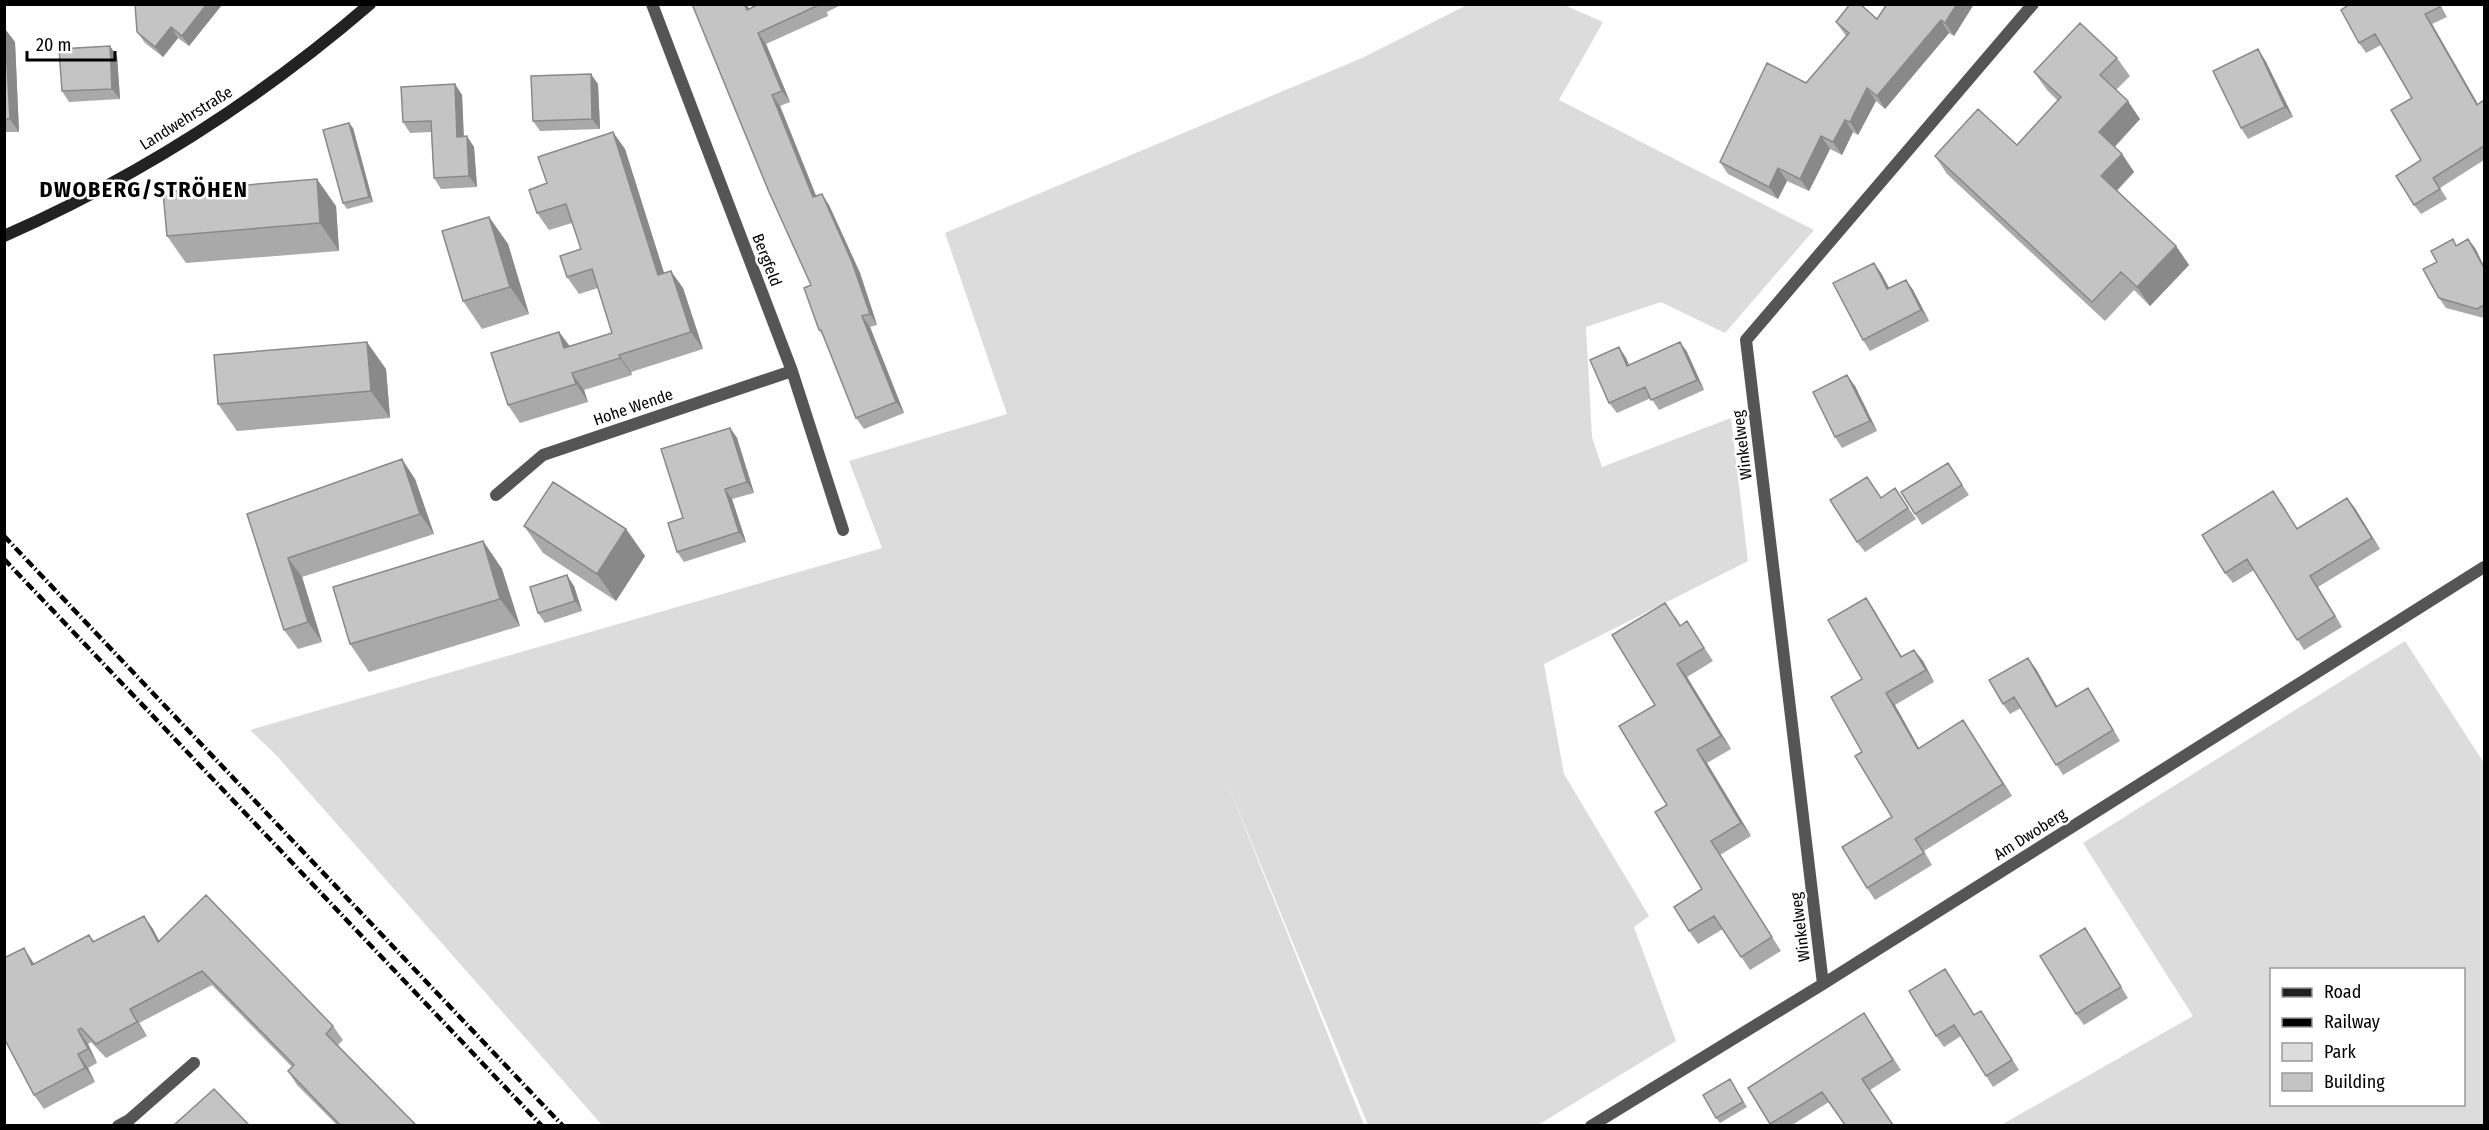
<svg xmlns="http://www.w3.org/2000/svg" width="2489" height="1130" font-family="'Fira Sans Condensed',sans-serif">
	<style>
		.green { fill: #dcdcdc; fill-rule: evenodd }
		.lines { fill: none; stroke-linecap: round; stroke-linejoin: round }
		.street { stroke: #555; stroke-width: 12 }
		.secondary { stroke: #222; stroke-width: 12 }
		.rail { stroke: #000; stroke-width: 4.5; stroke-dasharray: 9 3 1.5 3; stroke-linecap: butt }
		.wall { fill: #a9a9a9 }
		.shaded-wall { fill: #898989 }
		.building { fill: #c4c4c4; stroke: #898989; stroke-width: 1.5 }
		.labels { text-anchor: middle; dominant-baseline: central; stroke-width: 5; stroke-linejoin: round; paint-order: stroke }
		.street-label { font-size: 16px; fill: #000; stroke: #fff }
		.district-label { font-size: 22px; font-weight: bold; letter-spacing: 1.5px; fill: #000; stroke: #fff }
	</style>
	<rect width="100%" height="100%" fill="#fff"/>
	<path class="green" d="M1469,4L1564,5L1603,22L1559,100L1814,230L1725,333L1661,302L1586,327L1592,437L1602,467L1731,418L1748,561L1544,664L1564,774L1649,916L1634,927L1676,1041L1538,1125H1368L1225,778L1364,1125H602L276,755L250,730L882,548L849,461L1007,414L945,233L1362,58Z
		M2405,641L2484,763V1125H2001L2193,1016L2083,843ZM2272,970H2464V1104H2272Z"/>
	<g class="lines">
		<path class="street" d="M652,4L792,371L843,530
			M496,495L543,455L792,371
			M1823,984L1746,340L2033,4
			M118,1126L129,1120L194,1063
			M1591,1126L1823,984L2484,567"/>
		<path class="secondary" d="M4,236C136,178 261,98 370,4"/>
		<path class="rail" d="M4,536L563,1126
			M4,559L542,1126"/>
	</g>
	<path class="wall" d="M135,4H220L221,6L189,46L178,38L163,57L145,43L137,32Z
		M759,4H843L827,12L828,16L766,44L790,102L780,106L816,196L829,205L860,273L877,325L870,327L904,413L864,429L856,418L824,337L819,330L811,285L749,9Z
		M1887,4H1974L1954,36L1949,33L1885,109L1876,101L1858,135L1853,132L1842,155L1830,149L1809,191L1787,181L1778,199L1728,174L1720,162L1806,83L1846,36L1836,22L1877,19Z
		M2350,4H2440L2447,17L2432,24L2478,104L2484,100V160L2440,188L2447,199L2421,214L2414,205L2421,160L2412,98L2381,45L2366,53L2359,43Z
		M4,29H5L15,42L19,132H4Z
		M117,56L120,99L69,102L62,91Z
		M2117,58L2130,76L2116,90L2140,119L2115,147L2122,154L2134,172L2117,191L2176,246L2189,265L2150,306L2134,290L2105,321L1947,174L1935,156L2017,145L2058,101L2047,90L2034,72Z
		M2265,60L2293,117L2248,139L2241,128Z
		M455,84L462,95L464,136L474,147L477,187L441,189L434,178L431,132L410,133L403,122Z
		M598,84L600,129L540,131L533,121Z
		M353,128L373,202L347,209L343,203Z
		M625,149L664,273L683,288L703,349L631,372L632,375L584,390L588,402L520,423L508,405L559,332L570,346L612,333L598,288L579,294L567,277L581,249L572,223L549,230L537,213L547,183Z
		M336,206L339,251L186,263L167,236Z
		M489,217L508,244L529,314L482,329L463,301Z
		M2468,239L2475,248L2484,266V318L2446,308L2439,298L2437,262L2457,245Z
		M1874,263L1881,273L1889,288L1906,280L1913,290L1929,321L1870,351L1863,340Z
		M1680,342L1687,352L1704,390L1659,410L1651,398L1617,413L1609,403L1619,347L1626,358L1629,365Z
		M386,369L390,418L237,431L218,404Z
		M1855,386L1877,431L1842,448L1835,437Z
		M730,428L737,438L754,493L732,499L746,542L684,562L677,552L683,518Z
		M1948,463L1969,495L1922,525L1915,514Z
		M415,479L434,534L302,577L322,642L298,649L284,630L247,514Z
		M1895,488L1916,519L1865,552L1857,542L1881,498Z
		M2347,498L2380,549L2318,587L2342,627L2304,650L2254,570L2233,583L2225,573L2281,502L2297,528Z
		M524,526L626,529L645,556L616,601L543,553Z
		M483,541L502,569L520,626L369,672L350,644Z
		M574,586L582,611L545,623L538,613Z
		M1866,598L1874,610L1902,657L1914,650L1923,661L1934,682L1895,705L1919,748L1963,720L2012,796L1924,851L1932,865L1875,900L1867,888L1892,817L1862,679Z
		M1675,616L1681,626L1696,635L1713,661L1687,677L1731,749L1707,763L1751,836L1720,855L1781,951L1750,970L1723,929L1698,944L1689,931L1702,889L1655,705Z
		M2028,658L2036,669L2057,707L2088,688L2120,741L2063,775L2021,708L2010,714L2003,704Z
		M2085,928L2128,998L2084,1025L2076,1014Z
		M153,929L159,941L333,1026L343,1040L338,1045L416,1125H337L297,1085L288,1071L292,1067L212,985L139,1023L147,1036L106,1058L91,1042L88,1044L97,1063L88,1068L95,1082L44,1109L34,1095V964L89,935L94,941Z
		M1952,980L1974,1015L1988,1021L2019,1070L1993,1087L1961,1036L1944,1047L1936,1036Z
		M1864,1013L1901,1070L1870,1090L1829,1102L1792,1125H1771L1748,1088Z
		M1733,1084L1747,1107L1720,1123L1716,1118Z"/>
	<path class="shaded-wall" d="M207,4H220L221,6L189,46L182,36Z
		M744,4H747L754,21L747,10Z
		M1957,4H1974L1954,36L1945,23Z
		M2425,14L2432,24L2484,115L2477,105Z
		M1941,20L1949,33L1885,109L1877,96Z
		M171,27L178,38L163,57L155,47Z
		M5,29L15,42L19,132L10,119Z
		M758,33L766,44L790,102L782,91Z
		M110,46L117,56L120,99L112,89Z
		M2258,49L2265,60L2293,117L2285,107Z
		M591,74L598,84L600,129L592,119Z
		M455,84L462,95L464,147L457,137Z
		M1867,88L1876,101L1858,135L1850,122Z
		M772,95L780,106L821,208L813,197Z
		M2128,101L2140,119L2111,150L2099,132Z
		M1845,120L1853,132L1842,155L1833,142Z
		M349,123L353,128L373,202L369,197Z
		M613,132L625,149L670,292L658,275Z
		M467,136L474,147L477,187L469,176Z
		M1821,136L1830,149L1809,191L1800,179Z
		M2122,154L2134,172L2113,194L2101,176Z
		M1778,168L1787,181L1778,199L1769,187Z
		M317,179L336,206L339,251L320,223Z
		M822,194L829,205L860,273L877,325L870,314Z
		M489,217L508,244L529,314L510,287Z
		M2468,239L2475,248L2484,266V268Z
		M2176,246L2189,265L2150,306L2137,287Z
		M1874,263L1881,273L1895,299L1887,289Z
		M671,271L683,288L703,349L691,332Z
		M1906,280L1913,290L1929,321L1921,310Z
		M862,316L870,327L904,413L896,402Z
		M559,332L571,349L564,348Z
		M367,342L386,369L390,418L371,391Z
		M1680,342L1687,352L1704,390L1697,380Z
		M1619,347L1626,358L1634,376L1627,366Z
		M619,355L631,372L632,375L620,358Z
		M572,373L584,390L588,402L576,384Z
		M1847,375L1855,386L1877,431L1870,421Z
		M730,428L737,438L754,493L747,482Z
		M402,459L415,479L434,534L420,514Z
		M725,489L732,499L746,542L739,532Z
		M2347,498L2355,508L2380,549L2372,538Z
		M626,529L645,556L616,601L597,574Z
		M483,541L502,569L520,626L500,599Z
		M288,558L302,577L322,642L308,622Z
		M567,575L574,586L582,611L575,601Z
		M2310,576L2318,587L2342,627L2335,616Z
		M1866,598L1874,610L1909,669L1901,657Z
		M1914,650L1923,661L1934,682L1926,670Z
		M2028,658L2036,669L2064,718L2056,707Z
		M1677,664L1687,677L1731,749L1721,736Z
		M2088,688L2095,699L2120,741L2113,730Z
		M1886,693L1895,705L1926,761L1918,749Z
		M1963,720L1971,732L2012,796L2003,784Z
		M1697,750L1707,763L1751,836L1741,823Z
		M144,916L153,929L167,956L158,942Z
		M24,948L33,962L42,979L32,965Z
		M130,1009L139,1023L147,1036L137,1022Z
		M78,1030L88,1044L97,1063L88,1049Z
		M78,1054L88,1068L95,1082L85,1068Z"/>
	<path class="building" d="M135,4H207L182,36L171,27L155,47L137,32Z
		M692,4H744L747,10L759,4H821L758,33L782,91L772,95L813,197L822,194L852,262L870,314L862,316L896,402L856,418L821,330H819L804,288L811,285L769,192Z
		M1850,4H1860L1877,19L1887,4H1957L1945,23L1941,20L1877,96L1867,88L1850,122L1845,120L1833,142L1821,136L1800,179L1778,168L1769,187L1720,162L1767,63L1806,83L1849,33L1836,22Z
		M2350,4H2438L2440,7L2425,14L2477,105L2484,100V146L2433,178L2440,189L2414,205L2396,176L2421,160L2391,110L2412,98L2375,34L2359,43L2341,10Z
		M2080,23L2117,58L2100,75L2128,101L2099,132L2122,154L2101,176L2176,246L2137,287L2121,272L2092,302L1935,156L1978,109L2017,145L2061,97L2034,72Z
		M4,29H5L10,119H4Z
		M110,46L112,89L62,91L59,49Z
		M2258,49L2285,107L2241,128L2213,71Z
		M591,74L592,119L533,121L531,76Z
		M455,84L457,137L467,136L469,176L434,178L431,121L403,122L401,87Z
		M349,123L369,197L343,203L323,130Z
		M613,132L658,275L671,271L691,332L619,355L620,358L572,373L576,384L508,405L491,353L559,332L564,348L612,333L592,269L567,277L560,256L581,249L566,204L537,213L529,190L547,183L538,157Z
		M317,179L320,223L167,236L163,192Z
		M489,217L510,287L463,301L442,231Z
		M2453,239L2456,246L2468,239L2484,268V305L2477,309L2439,298L2423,269L2437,262L2431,251Z
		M1874,263L1887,289L1906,280L1921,310L1863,340L1833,283Z
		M367,342L371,391L218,404L214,355Z
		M1680,342L1697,380L1651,400L1645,387L1609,403L1590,360L1619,347L1627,366Z
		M1847,375L1870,421L1835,437L1813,392Z
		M730,428L747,482L725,489L739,532L677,552L668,523L683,518L661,449Z
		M402,459L420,514L288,558L308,622L284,630L247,514Z
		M1948,463L1962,485L1915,514L1901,492Z
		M1867,477L1881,498L1895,488L1908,508L1857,542L1830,500Z
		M553,482L626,529L597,574L524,526Z
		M2273,491L2297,529L2347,498L2372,538L2310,576L2335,616L2297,640L2247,559L2225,573L2202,535Z
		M483,541L500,599L350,644L333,587Z
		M567,575L575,601L538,613L530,587Z
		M1866,598L1901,657L1914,650L1926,670L1886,693L1918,749L1963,720L2003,784L1915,839L1924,853L1867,888L1842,847L1892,817L1855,756L1862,752L1831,697L1862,679L1828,620Z
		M1665,603L1680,626L1687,621L1704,648L1677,664L1721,736L1697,750L1741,823L1711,841L1772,937L1741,957L1714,916L1689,931L1674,907L1702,889L1655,812L1667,805L1619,726L1655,705L1612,635Z
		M2028,658L2056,707L2088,688L2113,730L2056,765L2014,697L2003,704L1989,680Z
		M206,895L333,1026L326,1034L416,1125H340L288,1071L294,1065L202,971L130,1009L137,1022L96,1044L81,1028L78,1030L88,1049L78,1054L85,1068L34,1095L4,1038V958L24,948L32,965L89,935L93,942L144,916L158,942Z
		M2085,928L2121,987L2076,1014L2040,956Z
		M1945,969L1974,1015L1981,1011L2012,1060L1986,1076L1954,1025L1936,1036L1909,991Z
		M1864,1013L1893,1060L1862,1079L1893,1125H1845L1822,1092L1770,1124L1748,1088Z
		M1730,1079L1743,1102L1716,1118L1703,1095Z
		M214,1089L249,1125H174Z"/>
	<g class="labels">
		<g class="street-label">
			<text transform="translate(186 118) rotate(-32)">Landwehrstraße</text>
			<text transform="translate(767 260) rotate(69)">Bergfeld</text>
			<text transform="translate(633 407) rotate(-19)">Hohe Wende</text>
			<text transform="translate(1742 445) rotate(-97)">Winkelweg</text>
			<text transform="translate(2030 834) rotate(-32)">Am Dwoberg</text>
			<text transform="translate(1800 927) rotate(-97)">Winkelweg</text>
		</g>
		<g class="district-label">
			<text x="144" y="189">DWOBERG/STRÖHEN</text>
		</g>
	</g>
	<rect width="2489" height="1130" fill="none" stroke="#000000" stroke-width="12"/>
	<rect x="2270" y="968" width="195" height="138" fill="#ffffff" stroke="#999999" stroke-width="1.5"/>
	<rect x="2282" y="988" width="30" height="9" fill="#222222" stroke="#999999" stroke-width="1.5"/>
	<text x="2324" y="998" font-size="18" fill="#000000">Road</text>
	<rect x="2282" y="1018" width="30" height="9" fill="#000000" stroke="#999999" stroke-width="1.5"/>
	<text x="2324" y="1028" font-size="18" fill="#000000">Railway</text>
	<rect x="2282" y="1043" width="30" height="18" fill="#dcdcdc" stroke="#999999" stroke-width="1.5"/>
	<text x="2324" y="1058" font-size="18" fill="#000000">Park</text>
	<rect x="2282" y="1073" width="30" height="18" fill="#c4c4c4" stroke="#999999" stroke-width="1.5"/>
	<text x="2324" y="1088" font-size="18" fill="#000000">Building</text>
	<path d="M27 51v9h88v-9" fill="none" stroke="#000000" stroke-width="3"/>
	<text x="36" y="51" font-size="18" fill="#000000" stroke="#ffffff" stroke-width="4.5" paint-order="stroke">20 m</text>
</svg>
